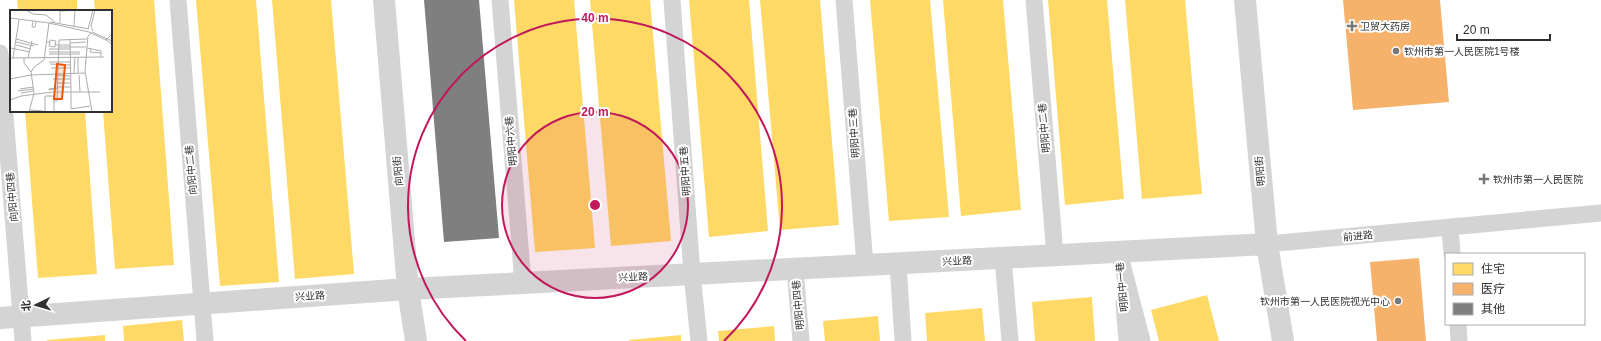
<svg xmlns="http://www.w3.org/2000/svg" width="1601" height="341" font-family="Helvetica,'Noto Sans SC',sans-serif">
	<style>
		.homes { fill: #ffd966 }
		.health { fill: #f6b26b }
		.building { fill: #7f7f7f }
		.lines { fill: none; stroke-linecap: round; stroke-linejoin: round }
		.lane { stroke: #d4d4d4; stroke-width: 17 }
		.street { stroke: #d4d4d4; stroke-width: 22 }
		.ring { fill: none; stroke: #c2185b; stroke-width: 2 }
		.poi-dot { fill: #787878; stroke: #fff; stroke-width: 1.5 }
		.labels { text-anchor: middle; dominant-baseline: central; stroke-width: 4; stroke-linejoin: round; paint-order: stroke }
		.poi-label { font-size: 10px; fill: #303030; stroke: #fff; text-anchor: start }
		.street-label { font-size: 10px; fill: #303030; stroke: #fff }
		.inset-road { fill: none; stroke: #acacac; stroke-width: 1 }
		.view { fill: #e8590c; fill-opacity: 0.15; stroke: #e8590c; stroke-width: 2 }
		.inset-edge { fill: none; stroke: #303030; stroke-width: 2 }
		.centre { fill: #c2185b; stroke: #fff; stroke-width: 2 }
		.ring-label { font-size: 12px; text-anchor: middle; font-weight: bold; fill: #c2185b; stroke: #fff; stroke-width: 4; stroke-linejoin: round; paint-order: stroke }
	</style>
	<rect width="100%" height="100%" fill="#fff"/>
	<path class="homes" d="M17,0H77V11H18Z
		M94,0H154L174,265L115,269L103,111H111V11H95Z
		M196,0H256L279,282L220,286Z
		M272,0H331L354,274L295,279Z
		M514,0H574L595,248L535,252Z
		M590,0H650L671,241L611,246Z
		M689,0H749L768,231L709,237Z
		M760,0H820L839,225L780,230Z
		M870,0H930L949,217L889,221Z
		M943,0H1003L1021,210L961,216Z
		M1048,0H1107L1124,199L1065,205Z
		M1125,0H1185L1202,194L1142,199Z
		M25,111H85L97,274L38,278Z
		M1207,295L1219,341H1159L1151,310Z
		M1092,297L1095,341H1035L1032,302Z
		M982,308L985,341H927L925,313Z
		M878,316L880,341H825L823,321Z
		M182,320L184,341H124L123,326Z
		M774,326L775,341H719L718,331Z
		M105,335V341H47V340Z
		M681,335V341H629V340Z"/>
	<path class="health" d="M1343,0H1440L1449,102L1353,110Z
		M1419,258L1426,341H1377L1370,262Z"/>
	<path class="building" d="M424,0H479L499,238L444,242Z"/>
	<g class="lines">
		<path class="lane" d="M178,0L205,341
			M500,0L523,283
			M672,0L692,274L699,341
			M844,0L865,265
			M1034,0L1055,255
			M0,53L23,341
			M1450,227L1452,254
			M1267,244L1601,213
			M1119,252L1142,341
			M1003,258L1010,341
			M898,264L903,341
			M795,269L801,341
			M1124,304L1127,341
			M1458,324L1459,341"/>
		<path class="street" d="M384,0L408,289L416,341
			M1245,0L1267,244L1283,341
			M0,318L408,289L1267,244"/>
	</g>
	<circle cx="595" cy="205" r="93" fill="#c2185b" fill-opacity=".12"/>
	<g class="ring">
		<circle cx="595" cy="205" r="93"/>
		<path d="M466 341A187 187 0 1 1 724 341"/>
	</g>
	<g class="poi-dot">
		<path d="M1350 20h4v4h4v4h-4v4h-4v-4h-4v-4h4z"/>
		<circle cx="1396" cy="51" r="4"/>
		<path d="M1482 173h4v4h4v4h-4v4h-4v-4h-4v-4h4z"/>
		<circle cx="1398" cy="301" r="4"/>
	</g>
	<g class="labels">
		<g class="poi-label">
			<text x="1360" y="26">卫贸大药房</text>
			<text x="1404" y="51">钦州市第一人民医院1号楼</text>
			<text x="1493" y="179">钦州市第一人民医院</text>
			<text x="1390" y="301" text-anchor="end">钦州市第一人民医院视光中心</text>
		</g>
		<g class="street-label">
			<text transform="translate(1044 128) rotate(-95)">明阳中二巷</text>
			<text transform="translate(854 133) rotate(-94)">明阳中三巷</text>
			<text transform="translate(511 141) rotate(-95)">明阳中六巷</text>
			<text transform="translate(191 170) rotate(-95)">向阳中二巷</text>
			<text transform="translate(398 171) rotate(-95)">向阳街</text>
			<text transform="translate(685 171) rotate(-94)">明阳中五巷</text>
			<text transform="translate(1260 171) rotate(-95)">明阳街</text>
			<text transform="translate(12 197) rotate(-95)">向阳中四巷</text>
			<text transform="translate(1358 236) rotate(-5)">前进路</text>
			<text transform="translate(957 261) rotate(-3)">兴业路</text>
			<text transform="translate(633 277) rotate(-3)">兴业路</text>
			<text transform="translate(1122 287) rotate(-96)">明阳中一巷</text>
			<text transform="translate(310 296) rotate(-4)">兴业路</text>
			<text transform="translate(798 305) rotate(-95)">明阳中四巷</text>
		</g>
	</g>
	<g transform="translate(10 10)">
		<rect width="102" height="102" fill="#fff"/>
		<path class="inset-road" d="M16,0L23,4L36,5L45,12M50,0V13M50,1L73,0M0,8L39,13L79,22L96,30M23,11L22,17H25L26,12M40,12L79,19M64,16L65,1M78,19L83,0M83,21L81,16L85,0M82,22L102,31M102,24L96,30L102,34M6,29L28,35M60,29L61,82M6,32L24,36M36,32H40L39,36L45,37V35H60M40,32V30L46,31L45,35M60,33L76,32M6,35L21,39M48,37H76M1,38L20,42M77,38L91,41V47M39,39H60M81,39L80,42L91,43M39,42H70M39,44H70M68,47V63M0,48L94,47M3,48L9,10M14,48V53L21,62L24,83L19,102M18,48L22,31M39,52H60M40,54L60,55M41,58H60M75,61L82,102M75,61L78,26L81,23M21,62L24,57L34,50L39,13M64,63L65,47M47,65L60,66M69,65L70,82M0,69L21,65L75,63M43,69H60M47,73H61M47,77H61M47,78L39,80V79ZM10,79L23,77M8,81L23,79M61,82V99L80,96M11,83L23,81M0,90L11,86L43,82H90M44,91H47L49,30L77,29M20,100L33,101M35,102V86H44M44,102V86"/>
		<path class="view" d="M47,54L55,55L52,89H44Z"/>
		<rect width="102" height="102" class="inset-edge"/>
	</g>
	<circle cx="595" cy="205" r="6" class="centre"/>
	<g class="ring-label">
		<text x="595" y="22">40 m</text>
		<text x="595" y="116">20 m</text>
	</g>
	<rect x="1445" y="253" width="140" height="72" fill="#ffffff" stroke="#acacac"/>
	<rect x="1453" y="263" width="20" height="12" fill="#ffd966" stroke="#acacac"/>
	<text x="1481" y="273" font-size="12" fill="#303030">住宅</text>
	<rect x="1453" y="283" width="20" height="12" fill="#f6b26b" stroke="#acacac"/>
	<text x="1481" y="293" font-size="12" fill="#303030">医疗</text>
	<rect x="1453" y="303" width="20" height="12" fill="#7f7f7f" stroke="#acacac"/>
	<text x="1481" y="313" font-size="12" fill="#303030">其他</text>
	<g transform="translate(36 305) rotate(265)" stroke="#ffffff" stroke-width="3" paint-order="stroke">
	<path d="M0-3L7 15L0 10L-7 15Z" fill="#303030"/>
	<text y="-6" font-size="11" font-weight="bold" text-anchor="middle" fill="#303030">北</text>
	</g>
	<path d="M1457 34v6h93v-6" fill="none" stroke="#303030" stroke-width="2"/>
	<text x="1463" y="34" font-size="12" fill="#303030" stroke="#ffffff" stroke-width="3" paint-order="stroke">20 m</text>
</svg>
